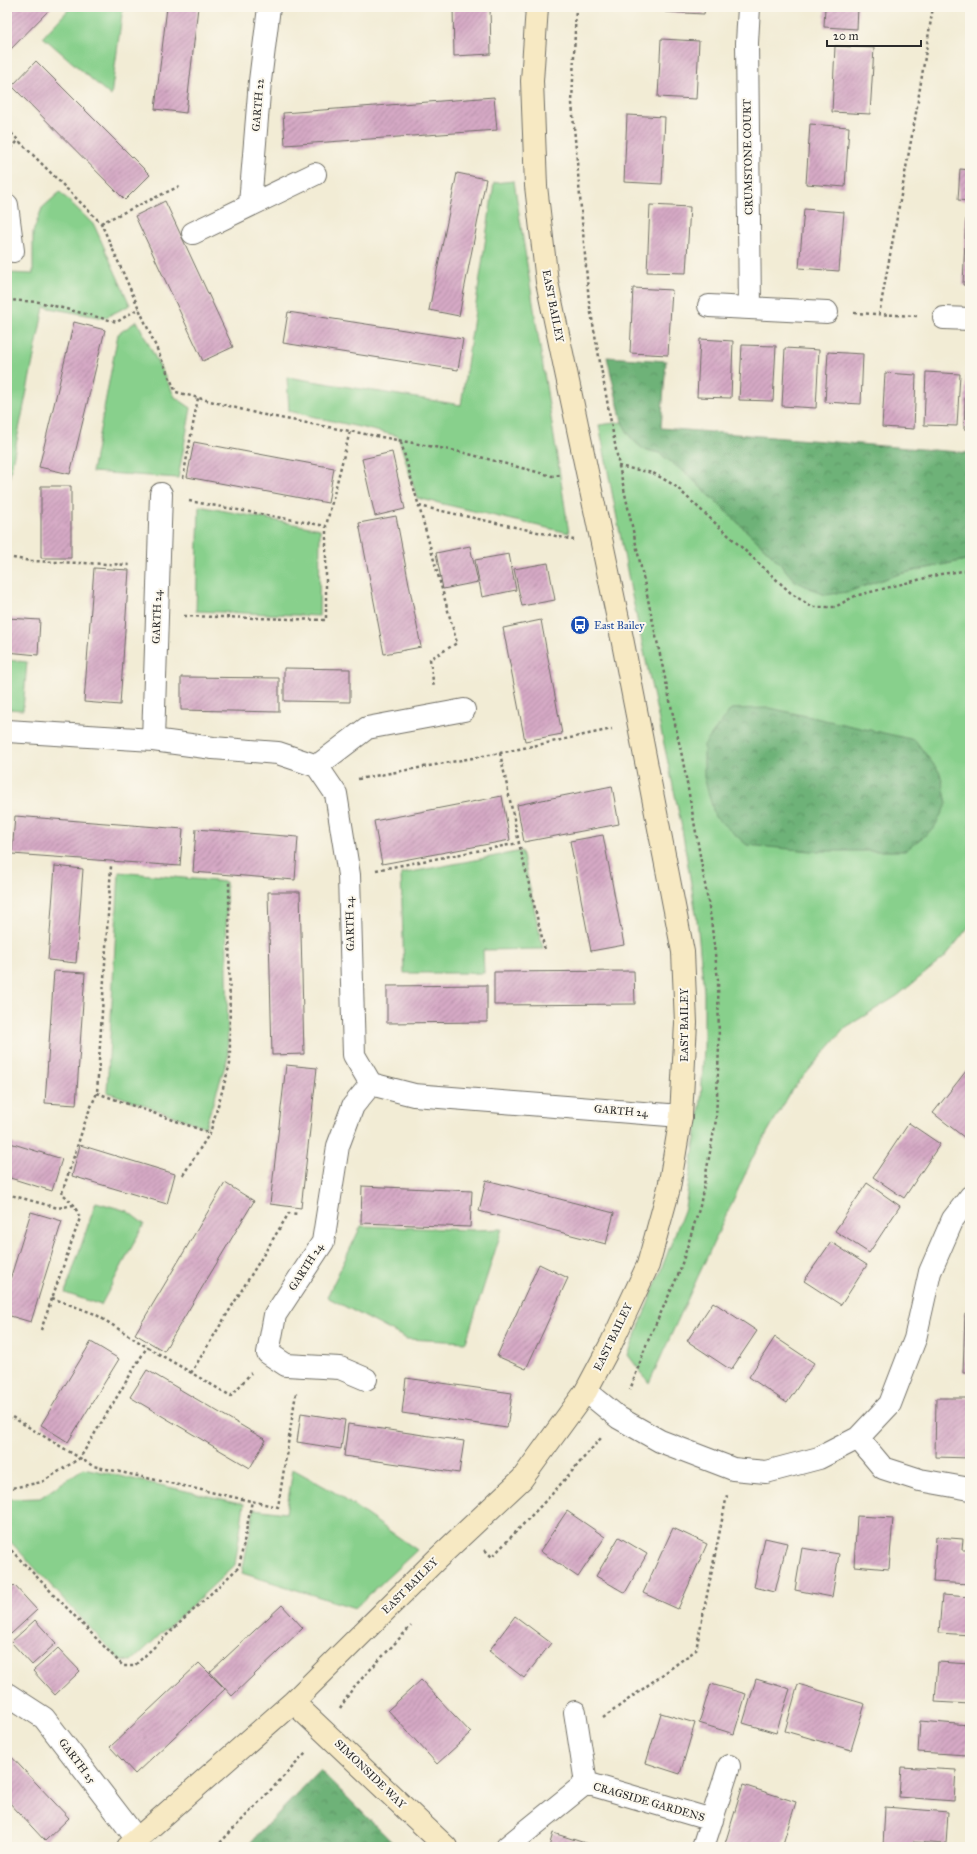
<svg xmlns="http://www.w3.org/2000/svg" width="977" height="1854" font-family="'IM FELL Great Primer',serif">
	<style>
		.green { fill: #88d08c; stroke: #5a7e5c }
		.forest { fill: url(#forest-crowns); stroke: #4c6e52 }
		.building { fill: url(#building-hatch) }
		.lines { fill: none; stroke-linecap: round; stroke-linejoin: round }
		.street-casing { stroke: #716f66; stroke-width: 24 }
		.secondary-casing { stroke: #716f66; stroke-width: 24 }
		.path { stroke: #716f66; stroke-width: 2.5; stroke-dasharray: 3 3; stroke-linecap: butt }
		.street { stroke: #fff; stroke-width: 22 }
		.secondary { stroke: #f7e9c3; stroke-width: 22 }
		.labels { text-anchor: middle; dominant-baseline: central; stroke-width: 4; stroke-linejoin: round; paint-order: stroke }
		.street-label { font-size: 11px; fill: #2b2b2b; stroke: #fbf7ec }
		.transit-label { font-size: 11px; fill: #164399; stroke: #fbf7ec; text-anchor: start }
	</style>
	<defs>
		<pattern id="forest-crowns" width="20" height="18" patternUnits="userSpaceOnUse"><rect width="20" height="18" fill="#6eb278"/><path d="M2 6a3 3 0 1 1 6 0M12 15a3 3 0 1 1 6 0" fill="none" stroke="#5b9163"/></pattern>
		<pattern id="building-hatch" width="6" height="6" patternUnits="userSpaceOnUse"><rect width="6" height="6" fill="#d5a9c5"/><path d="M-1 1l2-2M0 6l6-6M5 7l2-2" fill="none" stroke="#ad8aa0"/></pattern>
	</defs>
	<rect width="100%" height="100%" fill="#fbf7ec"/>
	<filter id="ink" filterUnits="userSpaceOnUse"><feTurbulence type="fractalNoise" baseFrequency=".025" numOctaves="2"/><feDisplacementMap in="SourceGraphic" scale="8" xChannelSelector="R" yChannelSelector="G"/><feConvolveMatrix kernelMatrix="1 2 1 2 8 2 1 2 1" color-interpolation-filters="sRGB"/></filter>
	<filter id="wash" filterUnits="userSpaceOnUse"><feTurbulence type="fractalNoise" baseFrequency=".012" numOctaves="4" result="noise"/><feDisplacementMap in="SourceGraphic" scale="16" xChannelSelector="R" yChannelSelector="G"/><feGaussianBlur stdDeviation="0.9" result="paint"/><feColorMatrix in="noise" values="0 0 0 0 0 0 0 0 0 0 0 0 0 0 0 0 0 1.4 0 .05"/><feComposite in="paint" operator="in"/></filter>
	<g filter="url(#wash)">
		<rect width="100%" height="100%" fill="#f2ecd5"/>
		<path class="green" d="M71,7H123L111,96L43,37Z
			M514,181L569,533L417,498L398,436L289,411L287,377L461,405L494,183Z
			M60,192L94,225L130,305L104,318L44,307L7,489V273L33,274V232L42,208Z
			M137,321L175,397L191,408L178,478L92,472L118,334Z
			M622,422L631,438L643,449L659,453L687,474L774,557L795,581L847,592L899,574L970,559V925L945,957L897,996L846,1027L792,1090L753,1157L649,1383L628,1355L685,1208L701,1099L704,1047V992L697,920L681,823L632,596L599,425Z
			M199,506L320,529L319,616L196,611Z
			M7,660L27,662L23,710L7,709Z
			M522,851L543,949L483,950L484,973H404L401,874Z
			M119,872L226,882L228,1057L205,1127L107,1092Z
			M96,1202L127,1211L144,1224L101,1305L65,1293Z
			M361,1226L473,1230L502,1229L466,1342L407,1339L327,1297Z
			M84,1468L244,1504L235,1565L132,1661L120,1660L7,1538V1499L40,1498Z
			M293,1469L334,1492L417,1550L355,1608L242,1573L254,1509L286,1513Z"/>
		<path class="forest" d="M607,357L666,361L661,428L970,453V559L899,574L847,592L825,595L795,581L774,557L687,474L659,453L643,449L631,438L622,422Z
			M770,708L915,740L940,773L947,803L934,828L905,851H811L747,845L715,817L704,777V745L731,709Z
			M320,1770L397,1847H246Z"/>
		<g id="blocks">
			<path class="building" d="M7,7H52L7,53Z
				M167,7H198L186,113L155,109Z
				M453,7H490L491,54L454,56Z
				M666,7H705L704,14L665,12Z
				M825,7H858L857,29L824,27Z
				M661,39L699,41L696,99L658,97Z
				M835,46L874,48L870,114L832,112Z
				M36,61L150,175L125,200L12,86Z
				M494,97L497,130L285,145L283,113Z
				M627,115L665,117L662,184L624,182Z
				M810,124L849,127L845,187L806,184Z
				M960,169L970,170V201L958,200Z
				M457,173L486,179L459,316L429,310Z
				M165,201L233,347L203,361L135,216Z
				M650,205L690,207L686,273L647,272Z
				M804,209L844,212L839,271L799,268Z
				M966,216H970V286L963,285Z
				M633,288L672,290L668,355L630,353Z
				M288,312L463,339L458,370L283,343Z
				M74,322L105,330L70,474L39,467Z
				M700,339L733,341L731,398L697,397Z
				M742,345L776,346L773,401L739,400Z
				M785,348L819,350L816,408L782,406Z
				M828,352L863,354L861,404L825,402Z
				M926,372L960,374L957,426L924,425Z
				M885,373L916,375L914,429L882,427Z
				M966,376H970V429H964Z
				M194,442L334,468L328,503L187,477Z
				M392,452L405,509L375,516L362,459Z
				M41,486H71V558H41Z
				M396,516L421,647L384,654L359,523Z
				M470,546L478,582L443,589L436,553Z
				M509,554L516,590L482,597L475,560Z
				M548,563L555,600L522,606L514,569Z
				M94,568L129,570L120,705L84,702Z
				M7,618L40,620L38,655L7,652Z
				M541,620L562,734L525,741L503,628Z
				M284,668L350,669V702L284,701Z
				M181,677L279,678V712L181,710Z
				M612,786L619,824L524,842L517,805Z
				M502,796L510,840L382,864L374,821Z
				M15,816L183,829L180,866L12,854Z
				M196,829L298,837L295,880L193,872Z
				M603,835L624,945L591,951L570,841Z
				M55,866L83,869L76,963L48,960Z
				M268,892H300L304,1054L272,1055Z
				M54,971L85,973L76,1105L45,1103Z
				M634,971L635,1004L494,1005V972Z
				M487,985V1022L387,1023V986Z
				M286,1065L317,1068L301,1208L270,1204Z
				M970,1066V1132L965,1138L933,1113Z
				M909,1123L940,1144L904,1198L873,1177Z
				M7,1142L62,1159L52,1191L7,1177Z
				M80,1145L175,1174L167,1204L72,1176Z
				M486,1180L614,1213L606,1244L479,1211Z
				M225,1183L254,1201L164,1351L135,1334Z
				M867,1183L900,1206L869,1253L835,1231Z
				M362,1186L472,1191L470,1227L361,1223Z
				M31,1212L62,1221L31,1322L7,1315V1289Z
				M831,1242L867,1265L841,1305L804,1281Z
				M539,1264L568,1278L526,1369L497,1356Z
				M713,1302L757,1331L731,1370L687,1341Z
				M965,1313H970V1373H963Z
				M775,1337L814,1363L787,1403L749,1377Z
				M91,1342L119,1359L68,1442L41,1425Z
				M7,1369L12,1370L7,1383Z
				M147,1370L266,1440L250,1468L130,1397Z
				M406,1378L512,1393L507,1428L402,1413Z
				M936,1398H970V1458L935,1457Z
				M301,1413L345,1420L341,1449L297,1442Z
				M348,1424L464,1441L459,1473L344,1456Z
				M567,1511L605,1537L578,1577L540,1551Z
				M857,1516L893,1518L889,1569L854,1566Z
				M673,1528L707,1544L678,1609L643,1593Z
				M619,1537L647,1554L625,1593L596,1576Z
				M936,1537L963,1539L962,1550H970V1584L933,1582Z
				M765,1538L787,1543L775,1592L754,1587Z
				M802,1548L839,1554L832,1597L795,1590Z
				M14,1585L37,1610L11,1634L7,1630V1592Z
				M942,1595L970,1597V1635L939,1633Z
				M282,1605L303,1628L232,1696L210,1672Z
				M515,1616L551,1643L524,1678L489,1651Z
				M35,1620L56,1643L32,1665L11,1642Z
				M58,1648L80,1671L55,1695L33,1671Z
				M938,1662L970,1664V1704L935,1702Z
				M199,1663L225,1689L135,1774L110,1747Z
				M756,1679L790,1689L776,1733L743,1723Z
				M421,1680L471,1733L437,1764L388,1710Z
				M711,1684L746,1694L734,1734L699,1723Z
				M798,1684L865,1704L851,1750L785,1731Z
				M661,1713L695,1723L680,1774L646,1763Z
				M920,1721L969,1725L967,1755L918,1752Z
				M7,1752L69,1818L45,1841L7,1800Z
				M901,1767L956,1770L954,1801L899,1797Z
				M743,1785L796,1802L782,1847H724Z
				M885,1807L948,1812L946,1844L913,1842V1847H883Z
				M553,1833L598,1847H549Z"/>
		</g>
	</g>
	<g filter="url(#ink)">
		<use href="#blocks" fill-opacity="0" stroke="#716f66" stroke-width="1"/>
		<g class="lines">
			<defs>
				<path id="street" d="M749,7L747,43L750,308
					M250,204L260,81L269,7
					M7,205L13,251
					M193,233L315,174
					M709,306L827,312
					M944,318L970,319
					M7,731L153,740L213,748L278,753L317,766L336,794L349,875L354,1055L371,1084L414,1095L681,1116
					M153,740L161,494
					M317,766L367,728L464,710
					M366,1379L340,1368L286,1365L268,1353L275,1315L323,1242L338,1146L353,1106L371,1084
					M586,1391L619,1418L660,1441L733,1469L766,1472L819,1458L858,1438L890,1404L915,1339L930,1272L953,1219L970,1197
					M858,1438L883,1468L920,1480L970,1489
					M7,1694L44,1718L137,1839
					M586,1783L712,1820
					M507,1847L586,1783L575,1712
					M703,1847L729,1766"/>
				<path id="secondary" d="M293,1702L446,1847
					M128,1847L293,1702L438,1558L522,1479L586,1391L611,1344L648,1265L669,1188L681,1116L686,1023L683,952L622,638L547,282L536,186L532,81L537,7"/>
			</defs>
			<use href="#street" class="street-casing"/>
			<use href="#secondary" class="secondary-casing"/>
			<path class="path" d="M576,7L572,103L589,302L619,466L682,756L697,838L711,919L718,980L719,1046L716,1120L700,1206L679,1273L647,1343L630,1390
				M7,129L101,223L176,392L259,414L461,452L552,476L560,475
				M7,153L18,141
				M101,223L182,185
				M7,300L39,302L117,322L139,308
				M854,313L917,316
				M879,315L915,119L933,7
				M401,442L457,643L430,659L434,688
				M618,466L653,473L674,485L792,594L812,607H835L855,596L941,574L970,570
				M183,478L198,398
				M189,501L326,526
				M419,506L574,540
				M7,557L31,561L132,565
				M184,616L326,620V526L350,431
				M500,753L519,843L545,950
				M358,779L500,753L612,729
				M376,870L519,843
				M97,1093L210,1133
				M183,1175L210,1133L230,1064L229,881
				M7,1194L58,1208L74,1205
				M52,1298L95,1314L147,1347L231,1396L251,1373
				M41,1330L80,1218L74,1205L62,1193L87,1116L97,1093L111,866
				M191,1373L289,1213L299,1214
				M7,1414L93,1466L278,1507L296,1393
				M7,1489L42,1482L80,1458L147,1347
				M7,1546L123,1666H134L239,1567L252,1501
				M485,1550L492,1557L552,1494L601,1438
				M340,1708L353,1688L411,1626
				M603,1718L696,1650L727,1495
				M216,1847L307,1752"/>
			<use href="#street" class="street"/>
			<use href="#secondary" class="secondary"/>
		</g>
	</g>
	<defs>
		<symbol id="bus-disc" viewBox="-11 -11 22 22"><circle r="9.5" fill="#1a4fb4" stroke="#fbf7ec"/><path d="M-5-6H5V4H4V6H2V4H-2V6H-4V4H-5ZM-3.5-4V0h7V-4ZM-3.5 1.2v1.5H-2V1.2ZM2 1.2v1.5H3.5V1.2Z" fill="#fff"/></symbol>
	</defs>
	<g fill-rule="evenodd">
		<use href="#bus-disc" x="569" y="614" width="22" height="22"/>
	</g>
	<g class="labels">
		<g class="street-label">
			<text transform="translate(258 105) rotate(-85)">GARTH 22</text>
			<text transform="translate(748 157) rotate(-91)">CRUMSTONE COURT</text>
			<text transform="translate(553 306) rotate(79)">EAST BAILEY</text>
			<text transform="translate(157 617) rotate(-88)">GARTH 24</text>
			<text transform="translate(350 924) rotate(-91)">GARTH 24</text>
			<text transform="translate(684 1025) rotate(-90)">EAST BAILEY</text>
			<text transform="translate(621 1111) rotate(5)">GARTH 24</text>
			<text transform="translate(306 1267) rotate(-57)">GARTH 24</text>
			<text transform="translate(613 1337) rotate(-64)">EAST BAILEY</text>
			<text transform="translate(410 1586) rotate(-45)">EAST BAILEY</text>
			<text transform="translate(77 1761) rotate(53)">GARTH 25</text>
			<text transform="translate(370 1774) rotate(44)">SIMONSIDE WAY</text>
			<text transform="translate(649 1802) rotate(16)">CRAGSIDE GARDENS</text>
		</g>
		<g class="transit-label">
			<text x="594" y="625">East Bailey</text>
		</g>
	</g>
	<rect width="977" height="1854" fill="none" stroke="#fbf7ec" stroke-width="24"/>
	<path d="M827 40v6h94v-6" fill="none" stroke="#2b2b2b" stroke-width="2"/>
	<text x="833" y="40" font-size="12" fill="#2b2b2b" stroke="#fbf7ec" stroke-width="3" paint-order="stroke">20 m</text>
</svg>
